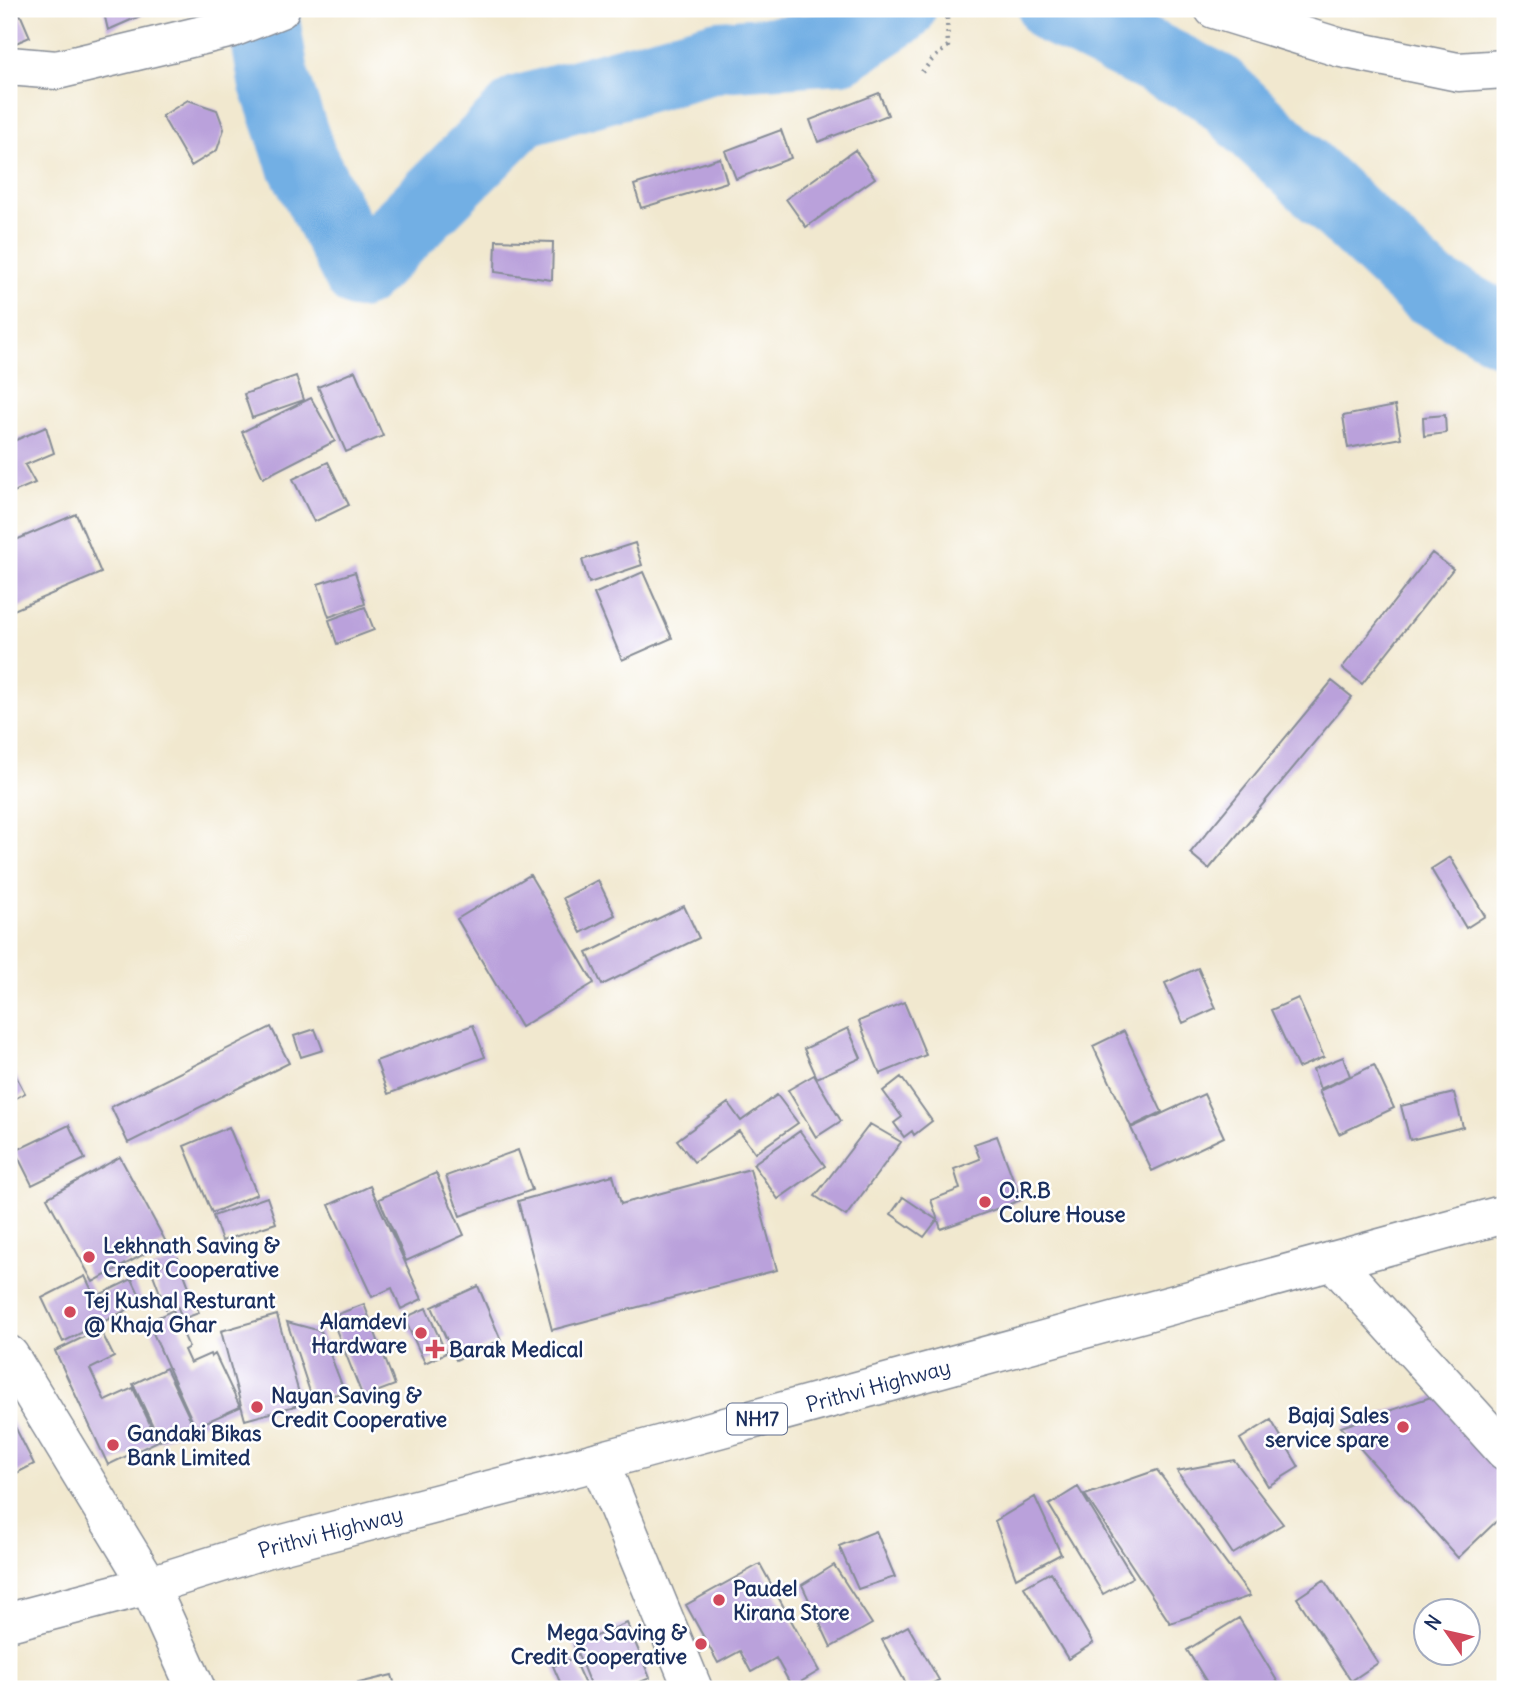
<svg xmlns="http://www.w3.org/2000/svg" width="1514" height="1698" font-family="Delius,sans-serif">
	<style>
		.lines { fill: none; stroke-linecap: round; stroke-linejoin: round }
		.river { stroke: #72afe4; stroke-width: 72 }
		.building { fill: #baa1db }
		.street-casing { stroke: #868c96; stroke-width: 41 }
		.highway-casing { stroke: #868c96; stroke-width: 41 }
		.path { stroke: #868c96; stroke-width: 4.5; stroke-dasharray: 2 5; stroke-linecap: butt }
		.street { stroke: #fff; stroke-width: 38 }
		.highway { stroke: #fff; stroke-width: 38 }
		.poi-dot { fill: #d1495b; stroke: #fff; stroke-width: 2.5 }
		.labels { text-anchor: middle; dominant-baseline: central; stroke-width: 5; stroke-linejoin: round; paint-order: stroke }
		.shield { fill: #fff; stroke: #5f6d8e; stroke-width: 2 }
		.shield-label { font-size: 19px; font-weight: bold; fill: #1b2f5e }
		.poi-label { font-size: 21px; font-weight: bold; fill: #1b2f5e; stroke: #fff; text-anchor: start }
		.street-label { font-size: 21px; fill: #1b2f5e; stroke: #fff }
	</style>
	<rect width="100%" height="100%" fill="#fff"/>
	<filter id="ink" filterUnits="userSpaceOnUse"><feTurbulence type="fractalNoise" baseFrequency=".0143" numOctaves="2"/><feDisplacementMap in="SourceGraphic" scale="14" xChannelSelector="R" yChannelSelector="G"/><feConvolveMatrix kernelMatrix="1 2 1 2 8 2 1 2 1" color-interpolation-filters="sRGB"/></filter>
	<filter id="wash" filterUnits="userSpaceOnUse"><feTurbulence type="fractalNoise" baseFrequency=".00686" numOctaves="4" result="noise"/><feDisplacementMap in="SourceGraphic" scale="28" xChannelSelector="R" yChannelSelector="G"/><feGaussianBlur stdDeviation="1.57" result="paint"/><feColorMatrix in="noise" values="0 0 0 0 0 0 0 0 0 0 0 0 0 0 0 0 0 1.4 0 .05"/><feComposite in="paint" operator="in"/></filter>
	<g filter="url(#wash)">
		<rect width="100%" height="100%" fill="#f1e8cf"/>
		<g class="lines">
			<path class="river" d="M262,9L274,80L301,159L359,273L521,111L719,56L840,48L900,9
				M1054,9L1215,88L1427,288L1505,331"/>
		</g>
		<g id="blocks">
			<path class="building" d="M9,9H18L30,37L9,46Z
				M103,9H156L108,30Z
				M879,93L888,115L818,142L810,120Z
				M188,100L217,110L224,129L217,150L191,166L162,116Z
				M781,130L791,158L736,179L725,151Z
				M855,150L875,178L806,227L786,199Z
				M720,158L727,182L641,208L634,185Z
				M496,240L553,242L552,280L495,272Z
				M355,371L383,436L346,452L318,387Z
				M296,376L304,400L252,418L244,394Z
				M311,398L335,441L263,478L242,432Z
				M1395,406L1401,438L1348,448L1343,416Z
				M1445,415L1446,433L1424,436L1423,417Z
				M46,427L54,453L25,465L35,483L9,494V443Z
				M328,462L349,505L314,522L293,479Z
				M76,514L101,573L9,612V543Z
				M635,543L642,565L589,583L582,560Z
				M1432,553L1453,569L1362,684L1342,668Z
				M355,572L365,604L329,617L318,584Z
				M643,572L672,638L622,660L594,594Z
				M365,607L374,630L337,644L329,620Z
				M1332,681L1352,697L1209,869L1190,853Z
				M1450,857L1485,916L1466,928L1431,869Z
				M530,875L594,983L521,1027L457,919Z
				M598,880L615,915L581,933L563,898Z
				M684,906L699,938L602,985L587,953Z
				M1198,968L1216,1008L1183,1023L1165,983Z
				M1298,998L1324,1057L1298,1068L1271,1010Z
				M904,1002L926,1055L880,1074L859,1021Z
				M473,1025L485,1057L388,1094L376,1061Z
				M271,1027L289,1063L128,1143L111,1107Z
				M848,1028L861,1058L817,1078L804,1049Z
				M315,1029L323,1050L301,1057L294,1036Z
				M1124,1031L1162,1112L1131,1127L1093,1046Z
				M1343,1057L1350,1076L1320,1089L1313,1069Z
				M9,1063L25,1093L9,1102Z
				M1374,1065L1394,1108L1339,1134L1319,1091Z
				M814,1075L841,1121L816,1137L788,1090Z
				M901,1077L932,1121L914,1135L912,1131L904,1137L894,1123L902,1117L883,1091Z
				M1454,1093L1463,1127L1410,1140L1401,1106Z
				M1204,1094L1224,1137L1152,1171L1131,1128Z
				M777,1095L798,1123L755,1153L739,1131L694,1162L677,1140L728,1103L741,1121Z
				M870,1124L901,1142L846,1216L815,1196Z
				M69,1125L85,1159L32,1185L15,1151Z
				M229,1127L257,1194L212,1213L184,1146Z
				M800,1131L825,1166L778,1199L753,1164Z
				M997,1136L1021,1200L941,1229L931,1200L960,1189L954,1169L980,1159L974,1144Z
				M518,1150L532,1190L460,1216L446,1176Z
				M120,1157L166,1242L93,1282L47,1198Z
				M750,1169L777,1270L552,1330L518,1201L613,1175L621,1204Z
				M436,1173L464,1235L406,1261L379,1199Z
				M370,1186L422,1299L401,1309L392,1288L372,1297L329,1205Z
				M267,1197L276,1223L222,1241L213,1216Z
				M903,1197L937,1220L924,1237L891,1214Z
				M178,1258L199,1313L182,1319L177,1305L166,1309L151,1269Z
				M85,1276L95,1297L132,1279L143,1302L63,1342L42,1298Z
				M478,1286L501,1340L456,1360L432,1307Z
				M364,1304L395,1385L363,1397L331,1317Z
				M426,1308L446,1353L425,1363L404,1318Z
				M173,1310L189,1347L184,1350L190,1363L210,1354L211,1357L215,1354L240,1407L195,1427L148,1322Z
				M277,1315L302,1404L245,1420L221,1331Z
				M287,1322L321,1331L345,1393L312,1398Z
				M100,1329L114,1357L90,1369L105,1401L133,1388L158,1441L108,1465L55,1351Z
				M166,1368L193,1425L160,1441L133,1384Z
				M1449,1391L1505,1452V1513L1458,1558L1341,1427Z
				M9,1415L34,1464L9,1477Z
				M1271,1420L1299,1467L1268,1486L1240,1439Z
				M1234,1460L1283,1524L1233,1554L1177,1471Z
				M1157,1470L1250,1596L1170,1623L1085,1495Z
				M1078,1487L1133,1577L1103,1594L1049,1505Z
				M1035,1497L1061,1554L1016,1578L995,1521Z
				M876,1531L895,1577L858,1589L839,1546Z
				M760,1564L819,1671L792,1687L776,1658L751,1672L740,1651L718,1663L686,1605Z
				M834,1565L872,1624L831,1647L802,1585Z
				M1051,1572L1093,1643L1068,1659L1024,1587Z
				M1324,1580L1378,1663L1351,1681L1297,1598Z
				M1239,1618L1282,1689H1211L1187,1650Z
				M627,1623L650,1678L628,1687L629,1689H592L574,1645Z
				M908,1626L939,1680L922,1689H909L882,1640Z
				M573,1658L587,1689H563L553,1666Z
				M392,1675L396,1689H338V1688Z"/>
		</g>
	</g>
	<g filter="url(#ink)">
		<use href="#blocks" fill-opacity="0" stroke="#868c96" stroke-width="2"/>
		<g class="lines">
			<defs>
				<path id="street" d="M1214,9L1341,48L1458,72L1505,69
					M9,66L57,70L232,28L280,9
					M1333,1261L1505,1451
					M9,1355L149,1585L196,1689
					M599,1461L693,1689"/>
				<g id="highway">
					<path id="s1" d="M9,1622L157,1583L272,1547L641,1450L1505,1214"/>
				</g>
			</defs>
			<use href="#street" class="street-casing"/>
			<use href="#highway" class="highway-casing"/>
			<path class="path" d="M922,72L932,60L948,46L947,15L946,9"/>
			<use href="#street" class="street"/>
			<use href="#highway" class="highway"/>
		</g>
	</g>
	<g class="poi-dot">
		<circle cx="985" cy="1202" r="7"/>
		<circle cx="89" cy="1257" r="7"/>
		<circle cx="70" cy="1312" r="7"/>
		<circle cx="421" cy="1333" r="7"/>
		<path d="M431.5 1338.5h7v7h7v7h-7v7h-7v-7h-7v-7h7z"/>
		<circle cx="257" cy="1407" r="7"/>
		<circle cx="1403" cy="1427" r="7"/>
		<circle cx="113" cy="1445" r="7"/>
		<circle cx="719" cy="1600" r="7"/>
		<circle cx="701" cy="1644" r="7"/>
	</g>
	<g class="labels">
		<rect class="shield" x="727" y="1403.5" width="60" height="31" rx="5"/>
		<g class="shield-label">
			<text x="757" y="1419">NH17</text>
		</g>
		<g class="poi-label">
			<text x="999" y="1190">O.R.B<tspan x="999" dy="24">Colure House</tspan></text>
			<text x="103" y="1245">Lekhnath Saving &amp;<tspan x="103" dy="24">Credit Cooperative</tspan></text>
			<text x="84" y="1300">Tej Kushal Resturant<tspan x="84" dy="24">@ Khaja Ghar</tspan></text>
			<text x="407" y="1321" text-anchor="end">Alamdevi<tspan x="407" dy="24">Hardware</tspan></text>
			<text x="449" y="1349">Barak Medical</text>
			<text x="271" y="1395">Nayan Saving &amp;<tspan x="271" dy="24">Credit Cooperative</tspan></text>
			<text x="1389" y="1415" text-anchor="end">Bajaj Sales<tspan x="1389" dy="24">service spare</tspan></text>
			<text x="127" y="1433">Gandaki Bikas<tspan x="127" dy="24">Bank Limited</tspan></text>
			<text x="733" y="1588">Paudel<tspan x="733" dy="24">Kirana Store</tspan></text>
			<text x="687" y="1632" text-anchor="end">Mega Saving &amp;<tspan x="687" dy="24">Credit Cooperative</tspan></text>
		</g>
		<g class="street-label">
			<text stroke="none"><textPath href="#s1" startOffset="901">Prithvi Highway</textPath></text>
			<text stroke="none"><textPath href="#s1" startOffset="334">Prithvi Highway</textPath></text>
		</g>
	</g>
	<rect width="1514" height="1698" fill="none" stroke="#fff" stroke-width="35"/>
	<g transform="translate(1447 1632) rotate(304)"><circle r="33" fill="#ffffff" stroke="#a4acbf" stroke-width="2"/>
	<path d="M0-5L12 26L0 18L-12 26Z" fill="#d1495b"/>
	<text y="-10" font-size="19" font-weight="bold" text-anchor="middle" fill="#1b2f5e">N</text>
	</g>
</svg>
